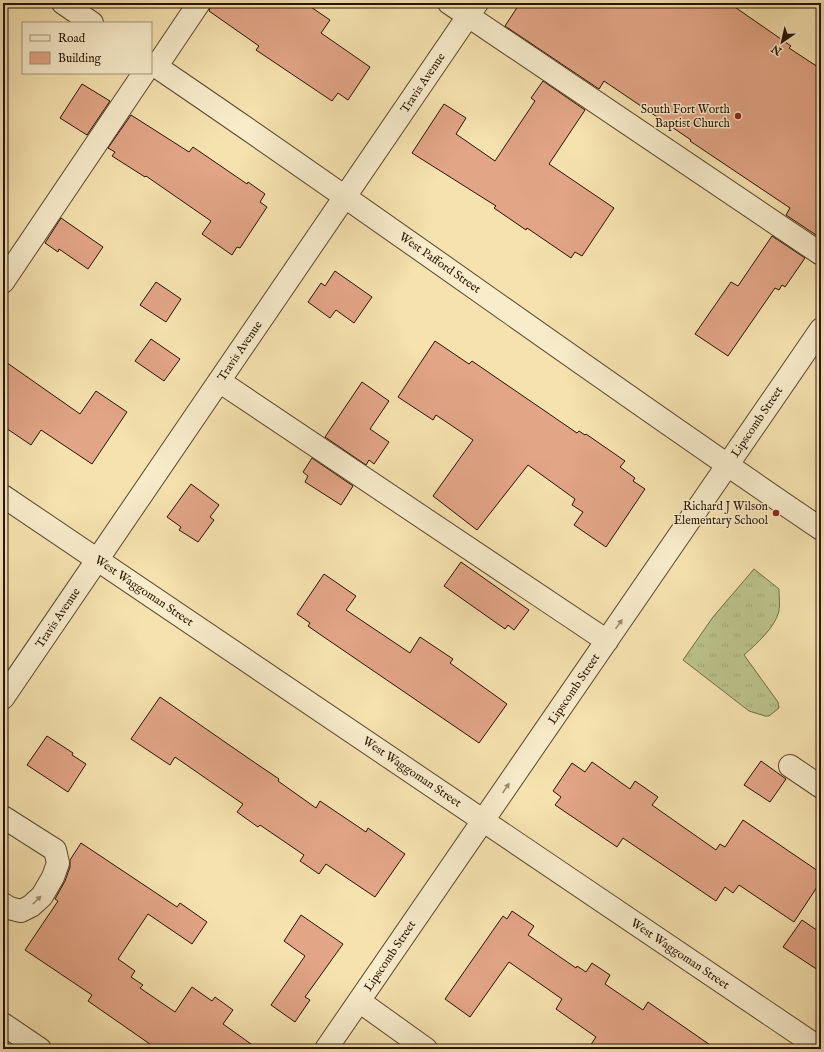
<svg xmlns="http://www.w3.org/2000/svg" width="824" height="1052" font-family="'IM FELL English',serif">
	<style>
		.grass { fill: url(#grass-tufts); stroke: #716b46 }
		.building { fill: #e2a586; stroke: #271301 }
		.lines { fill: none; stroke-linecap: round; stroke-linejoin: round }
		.minor-casing { stroke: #5a472c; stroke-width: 24 }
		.minor { stroke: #f8eccb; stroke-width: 22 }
		.oneway { fill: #9a8a70 }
		.poi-dot { fill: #8f2418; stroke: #f8eccb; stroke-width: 1.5 }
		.labels { text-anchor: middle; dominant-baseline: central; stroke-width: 3; stroke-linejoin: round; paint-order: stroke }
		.street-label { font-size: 12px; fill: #271301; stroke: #f8eccb }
		.poi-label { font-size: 12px; fill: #271301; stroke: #f8eccb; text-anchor: end }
	</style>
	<defs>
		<pattern id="grass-tufts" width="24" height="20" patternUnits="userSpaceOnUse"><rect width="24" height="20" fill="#bbc38b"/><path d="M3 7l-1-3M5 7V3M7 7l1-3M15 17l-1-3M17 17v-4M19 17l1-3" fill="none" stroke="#a1a776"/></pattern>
	</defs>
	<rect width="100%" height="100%" fill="#f5e2af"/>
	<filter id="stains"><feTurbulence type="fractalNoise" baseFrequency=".005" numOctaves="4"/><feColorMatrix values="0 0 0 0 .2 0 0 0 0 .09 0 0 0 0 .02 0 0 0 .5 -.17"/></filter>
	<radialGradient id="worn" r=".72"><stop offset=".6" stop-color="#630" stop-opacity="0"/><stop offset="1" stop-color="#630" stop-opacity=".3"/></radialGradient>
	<path class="grass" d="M754,569L779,589C779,596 780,605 779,611C775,628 756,644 744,655L778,702L779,708L769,716H765L749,711L683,660L713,617Z"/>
	<path class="building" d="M211,3H305L330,20L321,33L370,67L348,100L338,93L332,101L256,50L259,46L209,11Z
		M520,3H729L791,46L789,48L821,69V234L819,237L786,215L790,208L690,141L691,140L604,81L599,89L505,26Z
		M543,81L585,110L549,164L614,208L582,256L575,252L571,258L527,228L526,230L494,208L496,206L412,153L444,104L466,118L456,134L495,161L535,101L531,98Z
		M82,84L110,101L87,135L60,118Z
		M131,115L189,152L193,147L247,184L248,182L265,194L260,202L267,207L240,248L237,247L232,255L202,234L211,221L146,176L145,177L112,156L115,152L108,148Z
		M61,218L103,247L88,269L59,249L58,252L45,243Z
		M772,236L805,258L785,287L782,285L779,290L775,288L728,356L695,334L731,282L738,286Z
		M335,271L372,297L354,323L336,310L330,318L308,302L321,283L325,286Z
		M156,282L181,299L166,322L140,305Z
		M151,339L180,359L164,381L135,361Z
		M435,341L469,364L472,361L577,433L579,431L585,435L586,434L625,461L620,467L635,478L633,481L645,489L606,547L574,525L583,512L572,505L575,499L528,465L477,530L433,496L473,440L436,415L433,420L398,397Z
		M3,360L80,414L96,391L127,412L92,464L41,430L31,445L3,426Z
		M362,382L389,401L370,429L389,442L374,464L369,460L366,465L325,437Z
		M312,458L353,486L341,505L305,482L308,476L303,472Z
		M191,484L219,505L210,517L214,520L198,542L179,530L181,527L167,517Z
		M461,562L529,610L514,630L508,625L505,629L444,586Z
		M324,574L356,596L346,610L410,653L420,637L453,659L450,663L507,704L479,743L318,633L308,626L310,623L297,614Z
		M160,697L248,758L279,779L278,781L316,808L320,801L366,832L368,828L405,854L375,897L326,864L319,874L300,861L304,855L260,825L258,827L237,812L243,804L175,757L170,765L131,739Z
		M47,736L73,753L72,755L86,764L68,792L27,765Z
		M761,761L786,779L770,802L744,785Z
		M592,762L630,789L635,781L658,797L652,805L716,850L720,844L725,847L743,820L821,873V881L794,922L739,885L733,893L725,887L716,901L623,838L617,847L555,805L561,797L553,791L572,763L585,772Z
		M81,843L177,907L180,903L207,922L192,944L148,914L118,959L135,971L131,977L143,985L140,988L175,1012L192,987L212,1001L215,997L233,1010L223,1024L258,1049H157L88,1001L92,995L25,950L58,901L55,899L65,881L70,867V860Z
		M512,911L534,926L528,935L576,968L577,966L586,972L592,963L610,975L605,984L643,1010L648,1002L716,1049H588L596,1037L556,1009L562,999L509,962L470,1017L445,999L503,916L507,919Z
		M301,915L343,944L305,997L310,1000L295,1022L271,1005L305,956L284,941Z
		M802,920L821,933V972L783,947Z"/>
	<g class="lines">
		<defs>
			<path id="minor" d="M63,3L92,23
				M449,3L821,254
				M151,63C376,215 596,377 821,529
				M156,67L199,3
				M3,282L144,73
				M219,381L607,641
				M3,496L821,1049
				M3,698L477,3
				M790,766L821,787
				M3,817L55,850L58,863L53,877L42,896L31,906L21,911L9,908L3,904
				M359,1001L426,1049
				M3,1024L40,1049
				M326,1049L821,329"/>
		</defs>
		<use href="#minor" class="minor-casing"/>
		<use href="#minor" class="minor"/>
	</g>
	<defs><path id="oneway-solid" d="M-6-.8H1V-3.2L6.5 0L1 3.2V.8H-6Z"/></defs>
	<g class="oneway">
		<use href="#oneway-solid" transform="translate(619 624) rotate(-55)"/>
		<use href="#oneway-solid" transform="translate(506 788) rotate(-56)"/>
		<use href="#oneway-solid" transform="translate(37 900) rotate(-45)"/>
	</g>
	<g class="poi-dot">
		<circle cx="738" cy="116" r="4"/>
		<circle cx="776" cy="513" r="4"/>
	</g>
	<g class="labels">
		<g class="street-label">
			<text transform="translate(423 83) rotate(-56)">Travis Avenue</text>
			<text transform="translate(440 263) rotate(35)">West Pafford Street</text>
			<text transform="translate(240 351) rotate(-56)">Travis Avenue</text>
			<text transform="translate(757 422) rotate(-56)">Lipscomb Street</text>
			<text transform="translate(144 591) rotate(34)">West Waggoman Street</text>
			<text transform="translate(58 618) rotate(-56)">Travis Avenue</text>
			<text transform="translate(574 689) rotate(-56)">Lipscomb Street</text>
			<text transform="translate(412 772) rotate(34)">West Waggoman Street</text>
			<text transform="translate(680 954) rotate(34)">West Waggoman Street</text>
			<text transform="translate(390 956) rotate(-56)">Lipscomb Street</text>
		</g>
		<g class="poi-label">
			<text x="730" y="109">South Fort Worth<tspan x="730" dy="14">Baptist Church</tspan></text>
			<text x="768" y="506">Richard J Wilson<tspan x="768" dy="14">Elementary School</tspan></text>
		</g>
	</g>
	<rect width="824" height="1052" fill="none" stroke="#f5e2af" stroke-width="16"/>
	<rect x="4" y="4" width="816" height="1044" fill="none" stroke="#271301" stroke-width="2"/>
	<rect x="8" y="8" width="808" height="1036" fill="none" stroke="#271301"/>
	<rect x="22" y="22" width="130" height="52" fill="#f8eccb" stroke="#a4957a"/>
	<rect x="30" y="35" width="20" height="6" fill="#f8eccb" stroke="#a4957a"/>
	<text x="58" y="42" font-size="12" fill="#271301">Road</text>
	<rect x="30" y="52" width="20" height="12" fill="#e2a586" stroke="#a4957a"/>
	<text x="58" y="62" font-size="12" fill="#271301">Building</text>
	<g transform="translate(782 42) rotate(214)" stroke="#f8eccb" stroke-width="3" paint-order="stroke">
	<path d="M0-3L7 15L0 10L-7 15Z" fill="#271301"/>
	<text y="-6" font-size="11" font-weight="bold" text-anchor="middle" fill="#271301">N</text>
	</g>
	<rect width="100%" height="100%" filter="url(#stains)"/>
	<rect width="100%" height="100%" fill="url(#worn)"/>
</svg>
